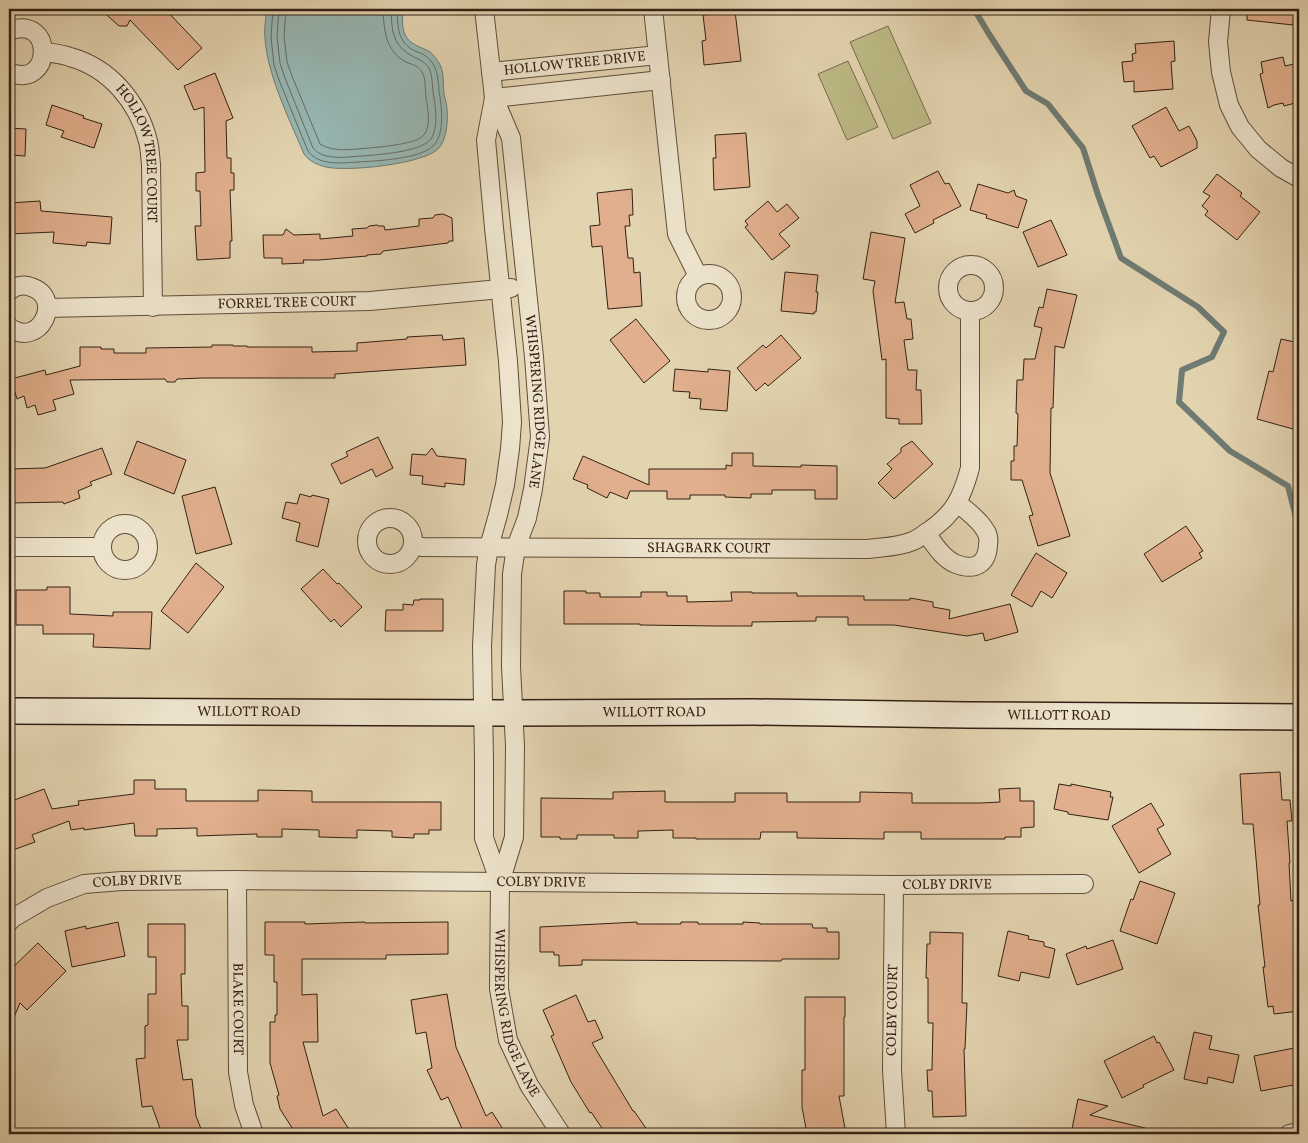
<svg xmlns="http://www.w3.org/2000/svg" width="1308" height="1143" font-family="Vollkorn,serif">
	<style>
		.green { fill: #bcba86; stroke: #786d4d }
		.water { fill: #97b7b3; stroke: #6f7b73 }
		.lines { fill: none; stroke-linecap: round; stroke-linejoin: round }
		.shore { stroke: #656c64; stroke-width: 1 }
		.stream { stroke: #6f7b73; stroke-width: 6 }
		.building { fill: #e1af8d; stroke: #332014 }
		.minor-casing { stroke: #5f4d3b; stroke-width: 20 }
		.secondary-casing { stroke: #332014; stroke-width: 28 }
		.minor { stroke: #ede3cc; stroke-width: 18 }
		.secondary { stroke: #ede3cc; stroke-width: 25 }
		.labels { text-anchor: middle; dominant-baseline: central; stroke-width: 5; stroke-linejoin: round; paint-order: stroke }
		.street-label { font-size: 14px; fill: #332014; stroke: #ede3cc }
	</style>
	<rect width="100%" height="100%" fill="#e3d4b0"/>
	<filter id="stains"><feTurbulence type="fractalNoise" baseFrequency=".004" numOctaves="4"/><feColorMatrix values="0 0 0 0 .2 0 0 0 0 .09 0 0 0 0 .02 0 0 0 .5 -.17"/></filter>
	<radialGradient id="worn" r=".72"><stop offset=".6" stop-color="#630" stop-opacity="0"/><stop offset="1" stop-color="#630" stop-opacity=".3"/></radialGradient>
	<path class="green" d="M888,26L931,123L893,139L850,42Z
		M848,61L878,127L847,140L818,74Z"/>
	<path class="water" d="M268,9H402C403,18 401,30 407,38C413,46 422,47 430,52C434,55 439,62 441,67C444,75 443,85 444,94C445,99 447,104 447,109C448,121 447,140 438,149C423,164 347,172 326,167C317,165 309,161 304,154C288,115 254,51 268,9Z"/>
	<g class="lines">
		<path class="shore" d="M273,9L271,37L274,65L279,80L308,151C319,166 341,163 358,162C376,161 422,159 434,145C444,134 442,111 440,97C438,87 439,73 433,64C429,57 423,54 415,51C397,42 398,27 397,9
			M279,9L277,36L280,63L285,78L313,148C324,161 346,157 361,156C376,155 421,152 431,139C438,128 436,110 434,98C432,89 433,76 429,68C425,62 420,60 414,57C392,46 392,31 391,9
			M286,9L284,36L287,62L292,76L320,144C334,153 353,149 369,148C380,147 417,144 424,135C431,127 428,107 426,98C425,90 426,78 422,72C419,66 411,64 406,62C385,51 384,29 383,9"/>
		<path class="stream" d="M974,9L989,34L1026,91L1048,104L1083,148L1098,195L1121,258L1198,307L1224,332L1212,357L1182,370L1179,402L1230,451L1288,486L1299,529"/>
	</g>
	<path class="building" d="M100,9H165L202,48L178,70L130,20L127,26H119Z
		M1247,9H1295L1293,25L1247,20Z
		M735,11L741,61L704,65L702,41L706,40L703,15Z
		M1174,41L1175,61L1171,62L1173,89L1134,92V81L1124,82L1122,62L1133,61L1132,54L1136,53L1135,44Z
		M1283,57L1285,66L1299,63V102L1284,106L1283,103L1274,105L1268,108L1260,74L1263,73L1261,62Z
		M215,73L233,118L226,121L227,158H231V173H234V190H230L232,241H230V258L197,260L195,226H201L200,191H196V173L205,172L204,107L194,110L184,86Z
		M52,105L84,116L83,118L102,124L94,148L61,137L64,131L46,125Z
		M1166,107L1179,131L1189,126L1197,141V148L1161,167L1154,156L1150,158L1132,126Z
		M9,128L26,129L25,156L9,155Z
		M746,133L750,187L714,190L713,158H716L715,135Z
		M938,171L945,184L949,183L961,206L933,220L934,223L915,233L905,214L920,206L910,185Z
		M1217,174L1242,193L1240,196L1260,212L1237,240L1205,215L1208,211L1202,206L1210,196L1203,192Z
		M978,184L1008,193L1014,190L1016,196L1027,200L1018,228L986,218L987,215L970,210Z
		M632,189L633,215H629L630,226H625L628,258H633L634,273L640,272L642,306L608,309L602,246L592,247L590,226L600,225L597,193Z
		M40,201L41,211L112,217L110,244L87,242L86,246L53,243L54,232L9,234V203Z
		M768,201L777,212L787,204L799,218L779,234L790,246L772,260L745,227L748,225L745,221Z
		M443,214L452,218L453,241H449L448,243L383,251L381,254L367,255V256L319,260H303L304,263L282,264V258H264L263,235H283L286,229L294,235L320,234V239L353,236L352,229L367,228L369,226L377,225L379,226H384L385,230L419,226V219L433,218L435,215Z
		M1051,220L1067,255L1038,267L1023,232Z
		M871,232L905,238L895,303L904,302L907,319H911L913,339L904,340L908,370H917L916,390H921L922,424H899V419L886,418V359L882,360L873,291L875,281L863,279Z
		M785,272L818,275L816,292H818L816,312H814V314L781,311Z
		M1047,289L1077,295L1064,348L1055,346L1053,408H1051L1050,473L1070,536L1038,546L1029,516L1033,515L1022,480H1011V461H1014V446H1017L1018,414L1016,413L1017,380H1023L1024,359H1035L1042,328L1034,326L1039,307L1043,308Z
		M636,319L670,361L644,383L610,340Z
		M442,335L443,340L464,338L466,365L335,374V378H203L177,379L175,382H167L165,379L70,380L74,394L53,400L56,410L38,415L35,405L27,408L24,396L17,399L11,379L45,370L46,375L80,366V347H101V349H114V353H146V348L212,347V345H233V346H247V347H312V352L357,351V343L407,339V337Z
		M781,335L801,358L768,386L765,383L756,391L737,368L763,345L766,348Z
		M1281,339L1299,343V409L1295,426H1294L1293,429L1257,419L1269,371L1273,372Z
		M675,369L708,372V369L730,371L727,411L700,409L701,399L689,398L690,392L673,391Z
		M378,437L393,468L376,477L372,469L341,484L331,464L348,456L346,452Z
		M137,441L186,460L174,494L124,474Z
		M912,441L933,464L894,499L878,483L892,469L887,464L901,452V448Z
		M102,448L112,474L90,482L92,485L78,491L80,498L64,504L63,502L9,503V469L45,468Z
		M432,448L437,456L466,459L464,485L445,483V487L422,484L423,476L410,475L412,454L426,455Z
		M732,453H753V466L801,467V465L837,466V499H815V490H772V494H751V498L725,497V495H690V499H667V491H630L627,499L610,492L607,498L587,488L588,485L573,479L583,456L649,485V469H726V465L732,466Z
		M215,487L232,544L196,554L182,496Z
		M300,494L311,497L312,495L329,499L318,547L296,541L300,523L282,518L286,502L297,504Z
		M1186,526L1203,551L1199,553L1202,558L1162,582L1144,554Z
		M1036,553L1067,573L1052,598L1041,591L1032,607L1011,595Z
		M196,563L224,587L188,633L161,611Z
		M323,569L337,584L339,583L362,607L341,627L334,619L331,622L301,589Z
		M47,587H70V614L113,616V612H152L150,649L93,647L94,634H43V625H16V590H47Z
		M564,591H586V593H600V597H641V592H667V596H687V602L732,601L731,592H752V593H797V596H864V600H910V598L933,602V607L950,610L949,619L1010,604L1018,632L985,641L983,633L967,636L894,625H848V617H816V621L752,622V626H716L640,625V624H564Z
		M420,599H443V631H385L386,610H403V604L413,605L414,600H420Z
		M1280,772L1282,800H1290L1292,821H1287L1290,863H1289L1291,901L1295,900L1298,930H1299V1011L1274,1014L1273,1006L1268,1007L1263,967H1265L1258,905H1260L1253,824H1243L1240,774Z
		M134,780H155V789H186V801H258V790L312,791V802H441V830H429V834H414V838L392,837V831L357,830V838L319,837V830L282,829V837H257V834L197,836V828L157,829V836H135L134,823L84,830V828L71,830L69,821L32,835L35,842L13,850L9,838V802L44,789L52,809L79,805L78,801L134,794Z
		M1059,784L1071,786V784L1111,792L1110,797H1113L1108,820L1068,814V812L1054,809Z
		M1020,788V801H1034V827L1021,828V837H1005V839H921V832H884V839L797,838V832H761L760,839H696V838H673V830L638,831V838H614V835H577V839H560V837H541V798L613,799V792L665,791V802H735V793H787V802H860V792L912,793V803H981L1000,802L999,789Z
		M1151,803L1164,825L1157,829L1171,854L1139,873L1112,826Z
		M1140,881L1175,893L1157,944L1120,931L1131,899L1133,900Z
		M118,922L125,956L72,967L65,931L86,926V929Z
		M265,922H305V924L365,922V923L448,922V954L386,955V959H302V995L317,994L318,1042H303L323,1116L336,1109L352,1134H296L280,1109L277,1096L279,1095L270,1063V1022H275V1015H277V982H274V955H265Z
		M637,922V924H681V922H698V924H743V922L760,923V924H812L813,928H827V932H839V959H782L781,961L582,960V965L559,966V955H554V952H540V927Z
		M148,924H185V974H181L182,1006H188V1040H177L183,1080L192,1079L196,1116L203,1134H162L152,1106L142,1107L136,1059L145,1058V1026L148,1025V994H156V957H148Z
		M1008,931L1029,936L1028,939L1044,942V946L1055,949L1049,978L1021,972L1019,981L998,976Z
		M930,932L963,933L962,1003H967L965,1049H964L966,1116L933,1117L932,1091H928L927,1070H932L933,1023H928V978H926L927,944H930Z
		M1113,940L1123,969L1077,985L1066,954L1086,946L1087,949Z
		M38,943L66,971L27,1010L20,1003L9,1029V971Z
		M447,994L456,1047L486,1116L492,1112L506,1134H458L463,1131L448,1097L441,1100L427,1070L432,1068L426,1032L416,1034L411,1000Z
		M576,995L588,1022L595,1020L603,1038L592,1043L633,1111H634L650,1134H606L591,1112L590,1113L571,1082L551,1036L554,1035L543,1010Z
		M805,997H845V1017H844V1096H839L846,1134H807L802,1107V1070H805Z
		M1194,1032L1212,1036L1209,1049L1239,1055L1233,1083L1208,1077L1207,1084L1184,1079Z
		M1154,1036L1157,1043L1159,1042L1174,1070L1143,1085L1144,1087L1122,1098L1104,1061Z
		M1299,1047V1084L1261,1091L1254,1056Z
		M1078,1099L1108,1106L1090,1115L1145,1128L1144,1134H1071Z"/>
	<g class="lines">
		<defs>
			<g id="minor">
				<path id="s1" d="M484,9L494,98L511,138L534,357L540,437L533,489L527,518L516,547L512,574L511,666L515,746L514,837L500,883L499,989L508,1040L529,1085L561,1134"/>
				<path d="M653,9L677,234L698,276"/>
				<path d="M1221,9L1218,42L1221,72L1229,105L1240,127L1258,149L1281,168L1299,178"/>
				<path d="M9,31C55,13 53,91 9,72"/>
				<path id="s2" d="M44,52C52,53 62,54 70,57C110,68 138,102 148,141C150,149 150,157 151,164L153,307"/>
				<path id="s3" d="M491,72L658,55"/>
				<path d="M494,98L486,140L494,228L508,361L512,422L510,449L505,485L498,515L489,547L486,565L482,646L484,760V838L500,883"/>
				<path d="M494,98L661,80"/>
				<circle cx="971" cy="288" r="23"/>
				<circle cx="709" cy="297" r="23"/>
				<path d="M9,291C15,286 23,284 31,287C65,298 39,350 9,327"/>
				<path id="s4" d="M47,308L370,301L511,288"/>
				<circle cx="390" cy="541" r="23"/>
				<circle cx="125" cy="547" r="23"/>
				<path d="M926,533C934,544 943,559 956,564C974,571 987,565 988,545C989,539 988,534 985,530C979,519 966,511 957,502"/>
				<path id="s5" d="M413,545L422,547L868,549C883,547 899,547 913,541C919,538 924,534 929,531C955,513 962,497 970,468V312"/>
				<path d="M9,547H101"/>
				<path id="s6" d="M237,880L238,1072L244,1105L254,1134"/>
				<path d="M894,885L892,1070L896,1134"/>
				<path id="s7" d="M9,922L13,918L47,898L84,884L122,881L237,880L894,885L1084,884"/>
				<path d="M1289,1134L1299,1132"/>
			</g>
			<g id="secondary">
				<path id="s8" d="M9,711L513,713L754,712L967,715L1299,717"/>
			</g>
		</defs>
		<use href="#minor" class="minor-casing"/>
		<use href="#secondary" class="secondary-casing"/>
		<use href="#minor" class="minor"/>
		<use href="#secondary" class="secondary"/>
	</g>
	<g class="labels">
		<g class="street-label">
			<text stroke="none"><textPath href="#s3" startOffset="84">HOLLOW TREE DRIVE</textPath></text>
			<text stroke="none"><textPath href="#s2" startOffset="156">HOLLOW TREE COURT</textPath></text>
			<text stroke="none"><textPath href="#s4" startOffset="240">FORREL TREE COURT</textPath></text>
			<text stroke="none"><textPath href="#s1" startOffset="398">WHISPERING RIDGE LANE</textPath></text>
			<text stroke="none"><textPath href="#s5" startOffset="296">SHAGBARK COURT</textPath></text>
			<text stroke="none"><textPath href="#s8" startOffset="240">WILLOTT ROAD</textPath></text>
			<text stroke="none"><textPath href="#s8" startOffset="645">WILLOTT ROAD</textPath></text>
			<text stroke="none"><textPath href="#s8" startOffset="1050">WILLOTT ROAD</textPath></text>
			<text stroke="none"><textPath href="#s7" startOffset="138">COLBY DRIVE</textPath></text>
			<text stroke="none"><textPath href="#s7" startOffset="542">COLBY DRIVE</textPath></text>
			<text stroke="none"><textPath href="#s7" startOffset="948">COLBY DRIVE</textPath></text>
			<text stroke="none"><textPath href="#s6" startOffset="129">BLAKE COURT</textPath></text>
			<text transform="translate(893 1010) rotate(-89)">COLBY COURT</text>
			<text stroke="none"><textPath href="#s1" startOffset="1018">WHISPERING RIDGE LANE</textPath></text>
		</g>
	</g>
	<rect width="1308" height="1143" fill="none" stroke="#e3d4b0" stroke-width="30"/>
	<rect x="10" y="10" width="1288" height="1123" fill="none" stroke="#332014" stroke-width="2.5"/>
	<rect x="15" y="15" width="1278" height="1113" fill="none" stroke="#332014"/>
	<rect width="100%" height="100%" filter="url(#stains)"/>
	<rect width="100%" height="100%" fill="url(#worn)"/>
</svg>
